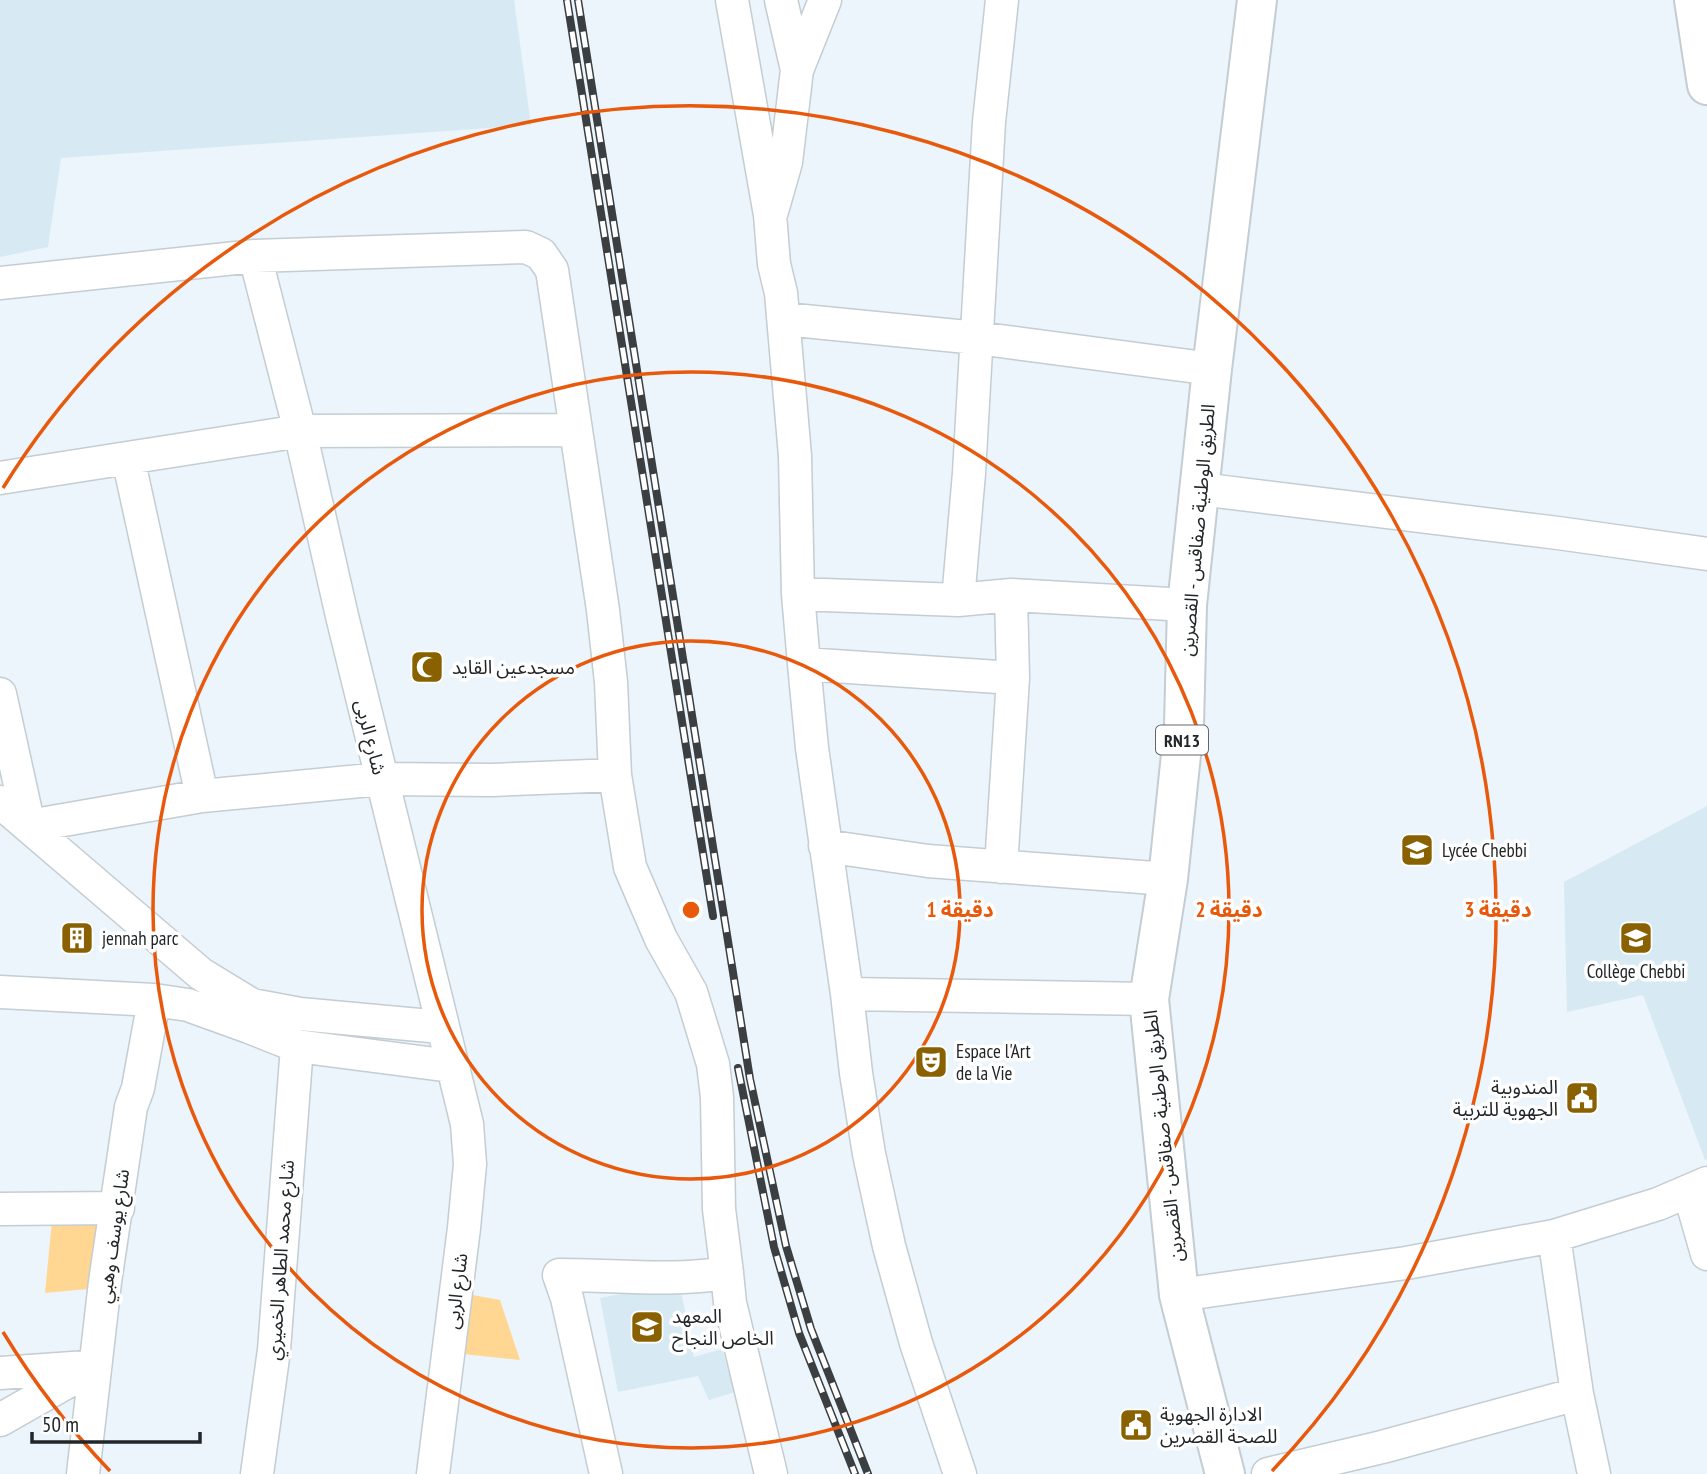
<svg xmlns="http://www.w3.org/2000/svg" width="1707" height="1474" font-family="'PT Sans Narrow','Noto Sans Arabic',sans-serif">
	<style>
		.built { fill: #d7e9f2 }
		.green { fill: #ffd692 }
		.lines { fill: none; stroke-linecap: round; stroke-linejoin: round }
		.minor-casing { stroke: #c3cdd2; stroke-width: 35 }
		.major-casing { stroke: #c3cdd2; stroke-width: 42 }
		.minor { stroke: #fff; stroke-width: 32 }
		.major { stroke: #fff; stroke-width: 38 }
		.rail-casing { stroke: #3b3f42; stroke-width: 8 }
		.rail { stroke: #fff; stroke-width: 5; stroke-dasharray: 16; stroke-linecap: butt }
		.ring { fill: none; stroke: #e8590c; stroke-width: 3.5 }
		.labels { text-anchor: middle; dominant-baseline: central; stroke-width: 7; stroke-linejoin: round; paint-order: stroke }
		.shield { fill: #fff; stroke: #646768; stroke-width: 2 }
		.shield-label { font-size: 18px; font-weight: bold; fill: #222628 }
		.street-label { font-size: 19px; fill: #222628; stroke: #fff }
		.poi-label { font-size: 19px; fill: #222628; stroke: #fff; text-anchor: start }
		.centre { fill: #e8590c; stroke: #fff; stroke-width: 3.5 }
		.ring-label { font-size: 21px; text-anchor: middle; font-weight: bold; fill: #e8590c; stroke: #fff; stroke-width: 7; stroke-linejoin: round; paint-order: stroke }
	</style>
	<rect width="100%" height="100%" fill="#ebf5fb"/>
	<path class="built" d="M0,0H514L531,125L61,158L48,247L0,257Z
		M1707,806V1159L1705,1160L1643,995L1567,1012L1564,882Z
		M666,1285L682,1296L694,1357L722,1349L735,1392L709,1400L698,1376L618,1392L600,1298Z"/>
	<path class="green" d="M93,1219L100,1228L87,1289L45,1293L52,1221Z
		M467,1294L500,1300L520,1360L463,1354Z"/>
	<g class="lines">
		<defs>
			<path id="minor" d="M732,0L770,215L774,264L781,293L795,456L798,594L804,664L812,748L847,994L856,1073L869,1154L889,1246L916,1343L960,1474
				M1002,0L989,122L969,473L958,600L1011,595L1187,605
				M797,70L825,0
				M772,211L786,162L797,70L781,0
				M255,256L526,247L541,254L552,270L603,610L611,682L615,775L630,867L661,939L691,992L713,1064L717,1097L719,1209L727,1273
				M0,283L255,256L300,431L342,616L467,1124L470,1164L464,1228L433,1474
				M784,319L977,338L1212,369
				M128,458L202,796
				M0,478L300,431L576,430
				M1200,489L1558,533L1707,554
				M798,594L958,600
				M804,664L1013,678
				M0,694L29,826L202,796L381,779L492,780L615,775
				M0,802L201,974L252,1005
				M825,846L928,861L1168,879
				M1001,867L1013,678L1011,595
				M0,992L154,1000L188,1005L249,1027L252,1005L300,1014L441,1027
				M847,994L1149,999
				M249,1027L297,1046L451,1066
				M1689,1191L1707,1254
				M0,1209L118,1208
				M1554,1236L1577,1394L1594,1474
				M1179,1295L1406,1263L1554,1236L1658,1204L1707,1183
				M0,1373L87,1367
				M0,1420L95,1366
				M83,1474L105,1282L131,1107L138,1088L154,1000
				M257,1474L274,1350L297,1046
				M606,1474L567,1298L559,1275C617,1275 669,1282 727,1273L730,1303L771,1474
				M1268,1474L1382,1447L1577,1394"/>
			<path id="major" d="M1694,0L1707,85
				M1225,1474L1179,1295L1149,999L1168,879L1184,726L1187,605L1212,369L1257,0"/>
		</defs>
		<use href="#minor" class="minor-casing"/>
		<use href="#major" class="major-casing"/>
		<use href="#minor" class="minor"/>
		<use href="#major" class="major"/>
		<defs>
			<path id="rail" d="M567,0L713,916
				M578,0L750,1079L786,1246L811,1329L868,1474
				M738,1068L774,1247L799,1333L855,1474"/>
		</defs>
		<use href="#rail" class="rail-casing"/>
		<use href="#rail" class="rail"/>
	</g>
	<g class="ring">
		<circle cx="691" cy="910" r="269"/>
		<circle cx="691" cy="910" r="538"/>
		<path d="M110 1471A807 807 0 0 1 3 1332M3 488A807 807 0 1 1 1272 1471"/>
	</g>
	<defs>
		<symbol id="mosque-square" viewBox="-11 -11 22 22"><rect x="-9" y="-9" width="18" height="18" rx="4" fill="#896100" stroke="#fff"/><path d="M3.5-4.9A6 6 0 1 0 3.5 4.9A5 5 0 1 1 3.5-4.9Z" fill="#fff"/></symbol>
		<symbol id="school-square" viewBox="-11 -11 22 22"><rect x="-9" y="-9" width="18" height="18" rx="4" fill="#896100" stroke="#fff"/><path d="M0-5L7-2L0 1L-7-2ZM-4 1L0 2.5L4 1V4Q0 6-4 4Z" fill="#fff"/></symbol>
		<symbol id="building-square" viewBox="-11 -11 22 22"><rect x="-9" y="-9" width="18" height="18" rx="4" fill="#896100" stroke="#fff"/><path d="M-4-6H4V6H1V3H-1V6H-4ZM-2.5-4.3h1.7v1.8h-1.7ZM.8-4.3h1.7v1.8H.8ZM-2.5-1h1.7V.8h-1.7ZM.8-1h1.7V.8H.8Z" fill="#fff"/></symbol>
		<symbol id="theatre-square" viewBox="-11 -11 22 22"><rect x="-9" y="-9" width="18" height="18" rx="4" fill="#896100" stroke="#fff"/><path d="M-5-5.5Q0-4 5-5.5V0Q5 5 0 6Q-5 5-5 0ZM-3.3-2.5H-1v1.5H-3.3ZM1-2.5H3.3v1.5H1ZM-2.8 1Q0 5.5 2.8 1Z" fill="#fff"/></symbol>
		<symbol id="civic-square" viewBox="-11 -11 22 22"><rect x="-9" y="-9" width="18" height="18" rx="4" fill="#896100" stroke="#fff"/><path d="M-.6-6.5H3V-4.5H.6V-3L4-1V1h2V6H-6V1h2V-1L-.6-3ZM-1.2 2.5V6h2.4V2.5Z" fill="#fff"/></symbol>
	</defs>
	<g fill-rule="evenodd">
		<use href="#mosque-square" x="408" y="648" width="38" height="38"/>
		<use href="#school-square" x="1398" y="831" width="38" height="38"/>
		<use href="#building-square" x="58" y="919" width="38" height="38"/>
		<use href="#school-square" x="1617" y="919" width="38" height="38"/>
		<use href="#theatre-square" x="912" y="1043" width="38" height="38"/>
		<use href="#civic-square" x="1563" y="1079" width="38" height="38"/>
		<use href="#school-square" x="628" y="1308" width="38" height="38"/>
		<use href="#civic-square" x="1117" y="1406" width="38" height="38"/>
	</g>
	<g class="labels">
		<rect class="shield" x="1156" y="725.5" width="52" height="29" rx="5"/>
		<g class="shield-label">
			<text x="1182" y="740">RN13</text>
		</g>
		<g class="street-label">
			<text transform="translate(1197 530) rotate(-85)">الطريق الوطنية صفاقس - القصرين</text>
			<text transform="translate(371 737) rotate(76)">شارع الربى</text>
			<text transform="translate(1163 1136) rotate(-96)">الطريق الوطنية صفاقس - القصرين</text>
			<text transform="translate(113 1236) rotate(-82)">شارع يوسف وهبي</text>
			<text transform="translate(280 1260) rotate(-86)">شارع محمد الطاهر الخميري</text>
			<text transform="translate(456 1291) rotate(-83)">شارع الربى</text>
		</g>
		<g class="poi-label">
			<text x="452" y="667">مسجدعين القايد</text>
			<text x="1442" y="850">Lycée Chebbi</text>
			<text x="102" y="938">jennah parc</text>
			<text x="1636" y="971" text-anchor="middle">Collège Chebbi</text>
			<text x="956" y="1051">Espace l'Art<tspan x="956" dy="22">de la Vie</tspan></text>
			<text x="1558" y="1087" text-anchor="end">المندوبية<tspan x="1558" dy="22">الجهوية للتربية</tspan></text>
			<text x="672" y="1316">المعهد<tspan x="672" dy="22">الخاص النجاح</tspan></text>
			<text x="1160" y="1414">الادارة الجهوية<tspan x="1160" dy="22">للصحة القصرين</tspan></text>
		</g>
	</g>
	<circle cx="691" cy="910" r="10" class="centre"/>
	<g class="ring-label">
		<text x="960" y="917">1 دقيقة</text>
		<text x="1229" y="917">2 دقيقة</text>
		<text x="1498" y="917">3 دقيقة</text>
	</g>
	<path d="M32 1432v10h168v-10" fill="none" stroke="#222628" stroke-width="3.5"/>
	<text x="42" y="1432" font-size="21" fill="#222628" stroke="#ffffff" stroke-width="5" paint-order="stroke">50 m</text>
</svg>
